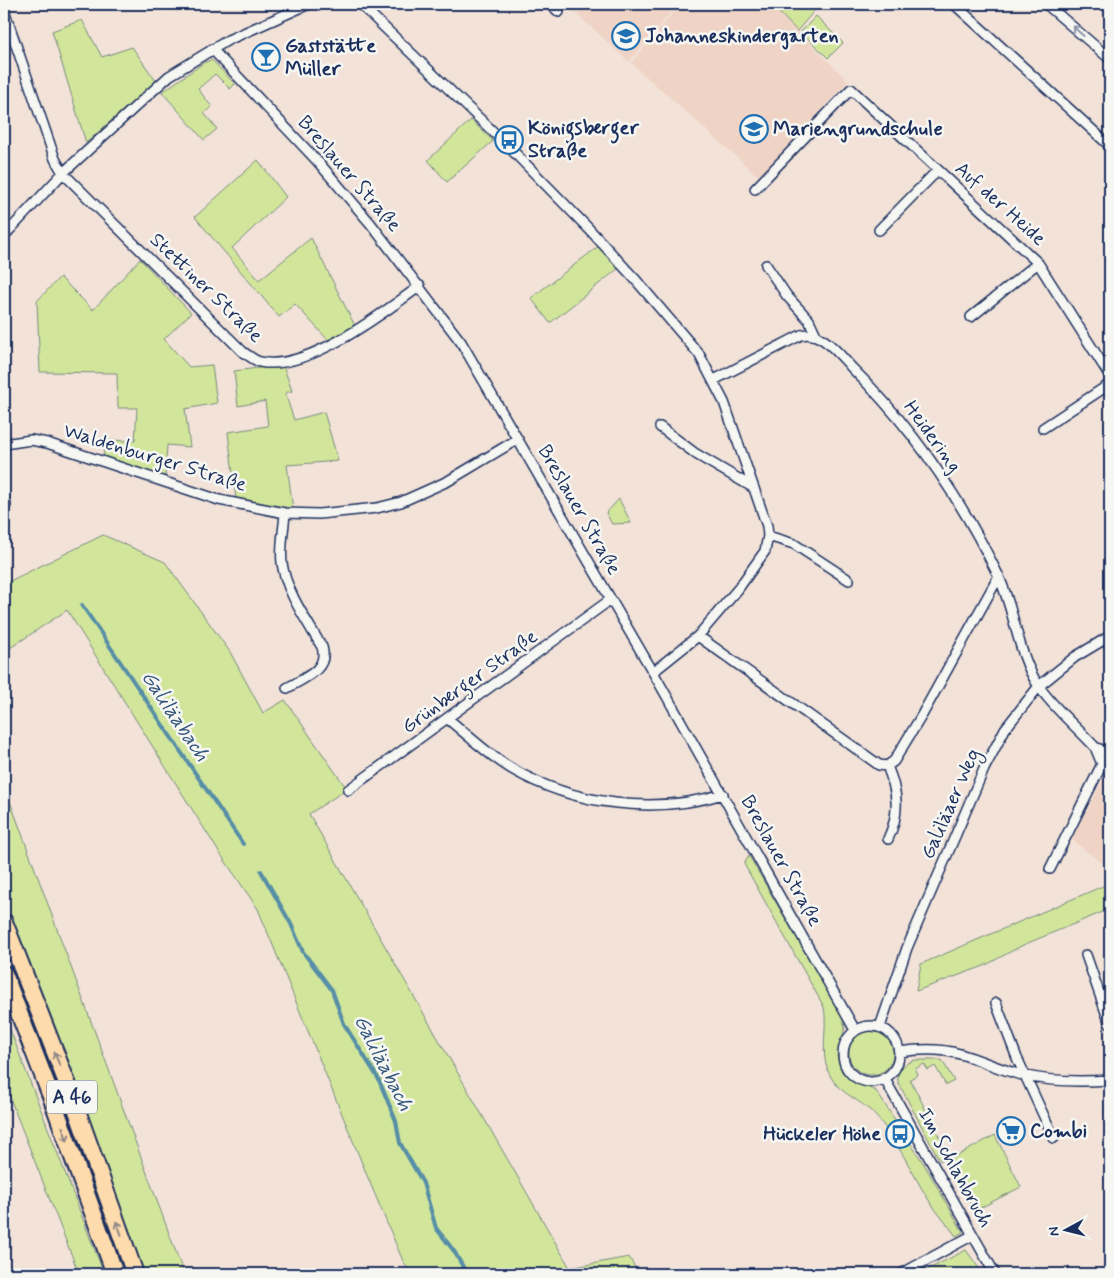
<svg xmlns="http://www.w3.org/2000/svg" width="1114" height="1278" font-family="Mynerve,sans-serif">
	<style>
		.built { fill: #efd4c6 }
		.green { fill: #d2e69b; stroke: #768a7c }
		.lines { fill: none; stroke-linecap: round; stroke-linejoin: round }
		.stream { stroke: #568ea7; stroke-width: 4 }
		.minor-casing { stroke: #1b2f5e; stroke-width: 12 }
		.motorway-casing { stroke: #1b2f5e; stroke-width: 20 }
		.minor { stroke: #f6f6f2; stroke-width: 9 }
		.motorway { stroke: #fedbac; stroke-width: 16 }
		.oneway { stroke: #8892a8 }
		.oneway2 { stroke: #8c8585 }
		.labels { text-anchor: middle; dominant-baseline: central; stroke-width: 5; stroke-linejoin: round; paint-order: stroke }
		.shield { fill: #f6f6f2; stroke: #5d6b8a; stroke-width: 1 }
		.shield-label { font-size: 19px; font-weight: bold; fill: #1b2f5e }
		.poi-label { font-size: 20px; font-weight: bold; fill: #1b2f5e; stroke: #f6f6f2; text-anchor: start }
		.street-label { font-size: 20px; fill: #1b2f5e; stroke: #f6f6f2 }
		.water-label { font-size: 21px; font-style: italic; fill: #34567c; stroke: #f6f6f2 }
	</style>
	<rect width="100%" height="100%" fill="#f2e2d8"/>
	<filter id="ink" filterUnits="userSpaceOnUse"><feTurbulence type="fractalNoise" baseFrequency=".02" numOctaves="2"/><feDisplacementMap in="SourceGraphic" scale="10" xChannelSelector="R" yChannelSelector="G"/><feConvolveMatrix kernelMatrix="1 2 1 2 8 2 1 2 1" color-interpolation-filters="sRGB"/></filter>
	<g filter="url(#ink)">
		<path class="built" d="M566,4H666L673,10L629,62Z
			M680,4H771L848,81L759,177L631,63Z
			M1110,767V870L1071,839Z"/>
		<path class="green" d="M771,4H820L797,31Z
			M816,16L843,43L828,58L801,32Z
			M82,20L102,57L132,47L156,81L86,143L52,31Z
			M212,60L235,84L230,89L215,74L198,89L212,107L204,113L217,129L204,140L162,92L205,62Z
			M471,120L493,141L447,182L428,160Z
			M258,160L286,197L232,248L259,280L311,238L355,326L329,341L295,304L279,317L195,217Z
			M599,246L619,268L550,323L531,298Z
			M140,259L191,313L164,339L189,367L212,365L217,403L185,409L190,447L167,445L165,478L104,458L103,440L135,441L137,408H118L117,373L40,372L37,301L60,277L93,310Z
			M283,365L292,391L285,393L294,420L324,412L338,461L287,465L293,509H280L236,499L228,432L268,426L265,401L238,406L234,371Z
			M619,499L631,523L612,524L606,513Z
			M103,535L165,562L230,652L263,713L285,700L347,789L309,814L570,1268L629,1257L639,1274H411L403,1261L371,1185L258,909L217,849L67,610L4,652V581L6,583Z
			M4,785L184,1274H145L4,907Z
			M749,856L842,1016L845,1027L837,1056L842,1072L853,1081L876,1091L924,1164L963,1232L956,1236C948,1225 938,1214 930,1202C911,1173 897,1137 872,1112C856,1097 837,1093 828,1071C820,1051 828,1028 824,1007L744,864Z
			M1110,883V909L1023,945L984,966L916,991L921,964Z
			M4,1014L104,1274H79L4,1083Z
			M849 1053a22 22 0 1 1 44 0a22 22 0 1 1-44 0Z
			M915,1060H942L954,1081L946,1085L935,1066L928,1070L924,1064L915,1069L917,1075L910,1079L949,1156L940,1161L898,1082C896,1070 904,1063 915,1060Z
			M995,1135L1021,1187L974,1211L948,1161Z
			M966,1250L983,1274H919Z"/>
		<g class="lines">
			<path class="stream" d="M82,605L243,844
				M261,871L291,924L303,952L332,990L344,1024L378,1078L396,1121L400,1143L423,1183L436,1228L454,1251L467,1274"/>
			<defs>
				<path id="minor" d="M360,4L506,144L589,229L635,279L699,354L724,402L767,526L768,536L765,551L738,589L698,636L653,672
					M550,4L559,12
					M954,4L1110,146
					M1046,4L1110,59
					M4,10L55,159L63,173L243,352C248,355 255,361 260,362C307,372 383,313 420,286
					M212,49L319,163L371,224L461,342L653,672L855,1030
					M755,189L851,89L1038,263L1110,376
					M879,230L937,171
					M4,236L63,173L169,76L228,40L309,4
					M766,265L787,296L809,320L816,335
					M971,317L1038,263
					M714,380L801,335C822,330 839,354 852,368C912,427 961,499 998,575C1015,610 1017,653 1038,685C1053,708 1077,727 1095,747L1104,751L1110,750
					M660,427L696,454L754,488
					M1043,428L1110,384
					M4,444L31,440L47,443L219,500L285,513L319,514L377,508L401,502L448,481L518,439
					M4,501L6,505
					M285,513C284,529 280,547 282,563C286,592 307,621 322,647C329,670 304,678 287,688
					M768,536L794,544L849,580
					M698,636L879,765L887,766L894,761L922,715L999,576
					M448,719C469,736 488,755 512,769C574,805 654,815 723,794
					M887,766C898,792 900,813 888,839
					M348,790L610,600
					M1050,869L1102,764L1095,747
					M1086,955L1110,1024
					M996,1003L1017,1058L1054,1138
					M843 1054a28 28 0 1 1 56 0a28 28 0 1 1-56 0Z
					M880,1027L907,948L984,769L1005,729L1039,686L1075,657L1110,636
					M899,1052C919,1049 940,1048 960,1054C981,1060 1001,1070 1022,1075C1051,1082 1081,1082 1110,1080
					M884,1078L995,1274
					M901,1274L973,1235"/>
				<path id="motorway" d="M4,922L69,1088L135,1274
					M4,974L51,1096L115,1274"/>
			</defs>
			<use href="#minor" class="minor-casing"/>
			<use href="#motorway" class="motorway-casing"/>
			<use href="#minor" class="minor"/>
			<use href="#motorway" class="motorway"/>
		</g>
		<defs><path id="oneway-shaft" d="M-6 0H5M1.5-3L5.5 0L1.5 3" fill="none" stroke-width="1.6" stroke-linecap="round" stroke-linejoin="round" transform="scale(1.25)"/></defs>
		<use class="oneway" href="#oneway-shaft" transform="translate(1078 31) rotate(-139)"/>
		<g class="oneway2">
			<use href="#oneway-shaft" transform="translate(57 1059) rotate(-111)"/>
			<use href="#oneway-shaft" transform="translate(65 1134) rotate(70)"/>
			<use href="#oneway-shaft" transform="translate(119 1228) rotate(-110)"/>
		</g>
	</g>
	<defs>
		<symbol id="school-ring" viewBox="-11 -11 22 22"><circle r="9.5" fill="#f6f6f2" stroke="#1f6fb2" stroke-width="1.5"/><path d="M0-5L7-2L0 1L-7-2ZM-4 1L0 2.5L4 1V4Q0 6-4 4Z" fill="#1f6fb2"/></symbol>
		<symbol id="bar-ring" viewBox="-11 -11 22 22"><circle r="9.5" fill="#f6f6f2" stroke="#1f6fb2" stroke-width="1.5"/><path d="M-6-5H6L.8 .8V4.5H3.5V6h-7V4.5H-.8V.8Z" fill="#1f6fb2"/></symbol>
		<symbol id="bus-ring" viewBox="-11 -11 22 22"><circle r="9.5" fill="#f6f6f2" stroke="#1f6fb2" stroke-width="1.5"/><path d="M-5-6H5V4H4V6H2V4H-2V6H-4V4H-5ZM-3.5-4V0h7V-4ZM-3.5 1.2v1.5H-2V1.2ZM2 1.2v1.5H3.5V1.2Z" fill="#1f6fb2"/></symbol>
		<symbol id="supermarket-ring" viewBox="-11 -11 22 22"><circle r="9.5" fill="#f6f6f2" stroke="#1f6fb2" stroke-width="1.5"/><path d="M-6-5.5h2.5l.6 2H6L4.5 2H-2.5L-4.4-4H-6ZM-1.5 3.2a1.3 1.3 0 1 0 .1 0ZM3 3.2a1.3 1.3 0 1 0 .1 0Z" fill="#1f6fb2"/></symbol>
	</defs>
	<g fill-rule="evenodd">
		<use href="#school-ring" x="610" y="20" width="32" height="32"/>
		<use href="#bar-ring" x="250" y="41" width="32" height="32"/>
		<use href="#school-ring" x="738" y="113" width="32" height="32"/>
		<use href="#bus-ring" x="493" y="124" width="32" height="32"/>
		<use href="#supermarket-ring" x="995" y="1115" width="32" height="32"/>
		<use href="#bus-ring" x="884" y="1118" width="32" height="32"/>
	</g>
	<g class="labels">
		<rect class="shield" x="47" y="1080.5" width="50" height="33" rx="4"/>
		<g class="shield-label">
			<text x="72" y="1097">A 46</text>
		</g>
		<g class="poi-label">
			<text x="645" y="36">Johanneskindergarten</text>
			<text x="285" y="46">Gaststätte<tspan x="285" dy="23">Müller</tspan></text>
			<text x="528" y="128">Königsberger<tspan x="528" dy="23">Straße</tspan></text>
			<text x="773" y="129">Mariengrundschule</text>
			<text x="1030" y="1131">Combi</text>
			<text x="881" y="1134" text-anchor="end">Hückeler Höhe</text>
		</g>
		<g class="street-label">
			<text transform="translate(349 174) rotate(49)">Breslauer Straße</text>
			<text transform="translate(1000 204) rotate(42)">Auf der Heide</text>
			<text transform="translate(206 288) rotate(44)">Stettiner Straße</text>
			<text transform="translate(932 437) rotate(54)">Heidering</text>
			<text transform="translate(155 458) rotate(17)">Waldenburger Straße</text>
			<text transform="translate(579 510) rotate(60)">Breslauer Straße</text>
			<text transform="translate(470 682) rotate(-36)">Grünberger Straße</text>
			<text transform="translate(951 804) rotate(-66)">Galiläaer Weg</text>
			<text transform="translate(781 861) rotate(61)">Breslauer Straße</text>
			<text transform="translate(955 1168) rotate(61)">Im Schlahbruch</text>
		</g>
		<g class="water-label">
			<text transform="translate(175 716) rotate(56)">Galiläabach</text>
			<text transform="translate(383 1063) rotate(63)">Galiläabach</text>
		</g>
	</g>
	<rect width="1114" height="1278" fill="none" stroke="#f6f6f2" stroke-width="20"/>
	<rect x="10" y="10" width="1094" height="1258" fill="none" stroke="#1b2f5e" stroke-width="2" filter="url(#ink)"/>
	<g transform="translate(1066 1230) rotate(263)" stroke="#f6f6f2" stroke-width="4" paint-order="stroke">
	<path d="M0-4L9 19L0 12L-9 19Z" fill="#1b2f5e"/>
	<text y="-8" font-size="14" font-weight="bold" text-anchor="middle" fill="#1b2f5e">N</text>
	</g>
</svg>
